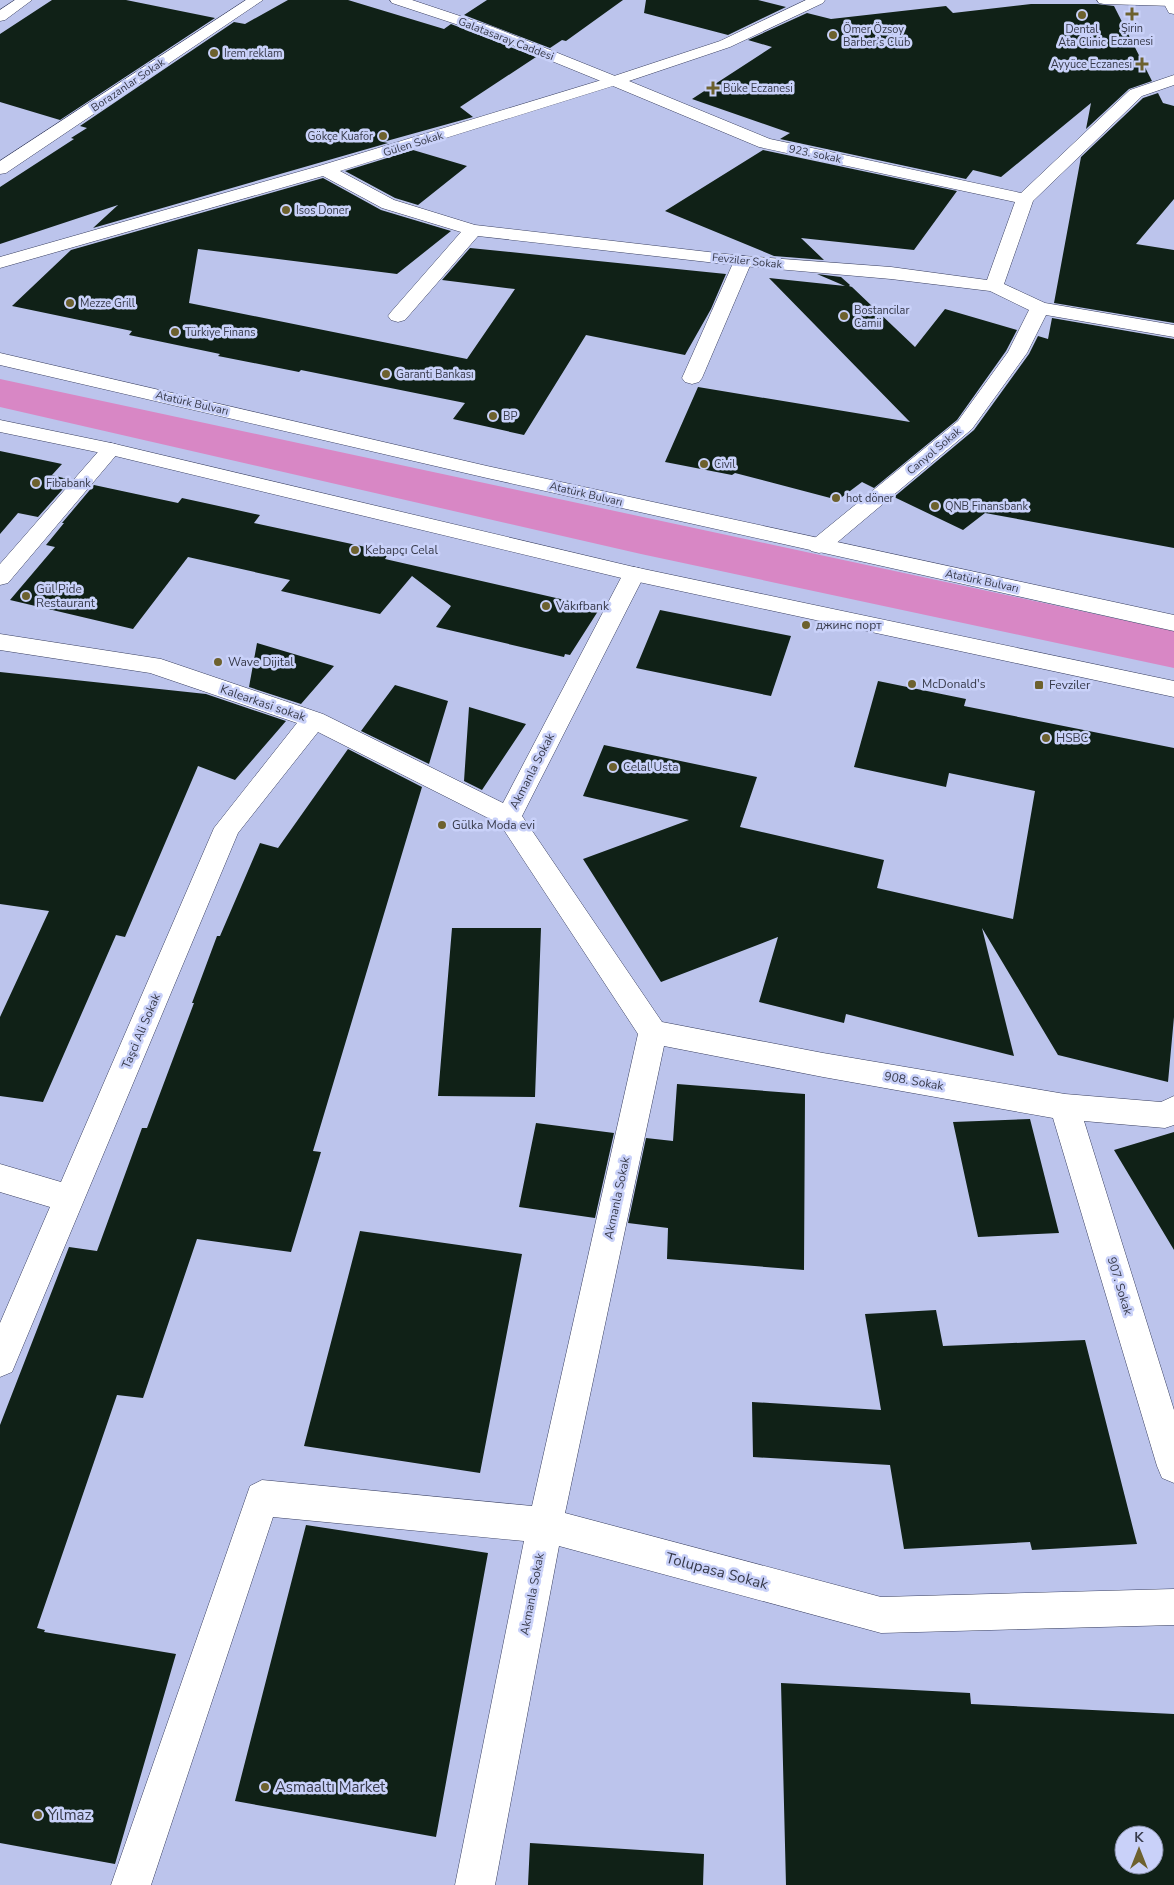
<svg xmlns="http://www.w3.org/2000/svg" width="1174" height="1885" font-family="'Nunito Sans',sans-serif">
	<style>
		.green { fill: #d887c5 }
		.building { fill: #102117; fill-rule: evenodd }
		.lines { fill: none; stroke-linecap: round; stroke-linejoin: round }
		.lane-casing { stroke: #3a4061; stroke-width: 1 }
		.street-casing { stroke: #3a4061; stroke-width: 1 }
		.secondary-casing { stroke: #3a4061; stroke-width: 1 }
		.lane { fill: #fff; fill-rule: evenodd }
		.street { fill: #fff; fill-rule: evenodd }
		.secondary { fill: #fff; fill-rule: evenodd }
		.poi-dot { fill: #6d612e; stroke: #c9d1f9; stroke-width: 2 }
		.labels { text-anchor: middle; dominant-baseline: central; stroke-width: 5; stroke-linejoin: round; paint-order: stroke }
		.far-poi-label { font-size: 11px; fill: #373a4a; stroke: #c9d1f9; text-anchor: start }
		.far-street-label { font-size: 11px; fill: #373a4a; stroke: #c9d1f9 }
		.poi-label { font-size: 12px; fill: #373a4a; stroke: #c9d1f9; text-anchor: start }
		.street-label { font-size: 12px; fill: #373a4a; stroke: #c9d1f9 }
		.near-street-label { font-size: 15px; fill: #373a4a; stroke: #c9d1f9 }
		.near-poi-label { font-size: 15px; fill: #373a4a; stroke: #c9d1f9; text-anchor: start }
	</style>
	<rect width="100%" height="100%" fill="#bcc4ec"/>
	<path class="green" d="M0,379L1174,631V668L641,554L0,407Z"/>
	<path class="building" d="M52,0H126L215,18L60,120L0,102V34Z
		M288,0H348L444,29L451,24L536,57L460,107L473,117L383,142L388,143L93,228L118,205L0,244V187L74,139L71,138L87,128L80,126L234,22L245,24Z
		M487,0H623L566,41L562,40L550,48L464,15Z
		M646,0H758L786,7L728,35L644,13Z
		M1031,4H1097L1114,6L1152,81L1129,89L1086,129L1091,103L1001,177L973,170L966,179L780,139L790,133L692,99L772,47L748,40L807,13L831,19L946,6L953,13Z
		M1158,93L1163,103L1174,106V199L1136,244L1174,250V323L1054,303L1081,157L1143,98Z
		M413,150L467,166L418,205L395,198L345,171Z
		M763,150L957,191L914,250L801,238L824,260L774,256L665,211Z
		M323,178L381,210L451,231L397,274L198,249L189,303L467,359L515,289L442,280L470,248L726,274L711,309L685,355L586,335L524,435L453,419L465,403L301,370L299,372L218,356L220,354L129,335L132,331L12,306L71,250Z
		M817,274L841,277L850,285L849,286L852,287L915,347L945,309L1017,330L1006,351L957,420L874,488L862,482L838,500L735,473L732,475L665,462L698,387L910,422L769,278L845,286Z
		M1052,318L1174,339V548L985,513L963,530L894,497L974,430L1029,354L1038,336L1048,339Z
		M0,451L62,464L52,475L71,480L38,517L18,513L0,534Z
		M94,485L178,503L182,498L260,515L254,523L389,552L385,559L600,608L570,655L565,654L564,657L436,627L451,606L412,576L380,614L281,591L290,580L188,557L133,629L10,600L55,547L46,545L64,523H62Z
		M660,610L791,636L771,696L636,668Z
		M257,643L334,666L301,704L249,687Z
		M0,672L206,694L286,721L235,780L198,766L125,937L116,935L43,1102L0,1096V1017L49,911L0,904Z
		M878,681L966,699L964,706L1174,748V1017L1168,1082L1058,1055L982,928L1014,1056L846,1014L844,1023L759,1002L778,937L661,982L583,859L689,820L583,796L604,745L757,777L740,827L884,860L877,888L1013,919L1035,791L949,773L946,787L854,767Z
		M395,685L448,701L429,764L361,731Z
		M469,707L526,724L482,790L464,781Z
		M348,749L422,787L313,1151L321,1152L291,1252L197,1239L143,1398L117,1395L37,1628L45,1630L44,1632L176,1654L115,1864L0,1843V1425L69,1247L97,1251L142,1128H147L194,1003H192L217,936H220L260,843L278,848Z
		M452,928H541L535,1097L438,1096Z
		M677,1084L805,1094L804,1270L667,1259L668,1228L628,1223L646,1138L673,1141Z
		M1030,1119L1059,1233L978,1237L953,1122Z
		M536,1123L614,1133L595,1218L519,1207Z
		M1174,1132V1250L1114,1150Z
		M360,1231L522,1254L480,1473L304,1446Z
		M936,1310L943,1346L1085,1340L1137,1544L1032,1550L1030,1542L904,1549L890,1465L753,1457L752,1402L881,1410L865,1314Z
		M306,1525L488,1553L436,1837L235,1801Z
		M781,1683L970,1693L971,1704L1174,1714V1885H786ZM1124,1835H1154V1865H1124Z
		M530,1843L704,1854L703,1885H528Z"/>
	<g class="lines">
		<defs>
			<path id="lane" d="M743,256L749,257L752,261L702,378L699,382L692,384L685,382L682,378L734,261L737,257Z"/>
			<path id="street" d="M15,0H32L5,20L0,21V10Z
				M246,0H263L6,173L0,174V161Z
				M806,0H825L823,3L730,47L629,81L770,139L1021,193L1130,90L1174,75V85L1142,96L1033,201L1004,284L1045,303L1174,325V337L1046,315L1027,353L972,429L827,551L819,553L811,551L808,546L811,541L958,421L1008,352L1029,310L990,291L891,279L743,266L478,236L405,320L398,322L391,320L388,316L391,312L461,232L382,208L323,176L0,268V257L319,166L608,78L720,41ZM613,86L759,147L1015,202L987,280L891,267L743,256L475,225L394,200L340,171Z
				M1164,0H1174V14L1169,13L1163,2Z
				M111,443L118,445L121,449L118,453L8,583L0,585V564L104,445Z
				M634,567L642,569L645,574L522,816L662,1022L823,1053L1065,1094L1161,1102L1174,1096V1125L1165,1128L1084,1121L1174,1410V1483L1162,1478L1157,1466L1053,1118L823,1077L664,1046L565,1513L881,1597L1174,1589V1625L881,1633L559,1546L495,1885H455L524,1541L273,1517L151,1885H111L250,1486L262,1480L532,1506L638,1034L500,824L318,732L238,833L12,1372L0,1377V1323L50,1207L0,1192V1164L61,1182L214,828L297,723L150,673L0,650V634L161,659L323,714L503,803L623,574L626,569Z"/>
			<path id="secondary" d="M390,0H412L493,27L620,78L622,81L620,84H608L483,33L392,3Z
				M1097,0H1174V6L1104,4L1099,3Z
				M0,353L487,466L1174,615V631L487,478L0,365Z
				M0,420L111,443L634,567L1174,681V697L634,581L111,455L0,432Z"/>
		</defs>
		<use href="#lane" class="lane-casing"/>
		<use href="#street" class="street-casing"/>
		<use href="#secondary" class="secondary-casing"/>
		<use href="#lane" class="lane"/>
		<use href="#street" class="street"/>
		<use href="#secondary" class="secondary"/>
	</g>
	<g class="poi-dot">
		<path d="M1129.5 6.5h5v5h5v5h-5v5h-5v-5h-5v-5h5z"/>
		<circle cx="1082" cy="15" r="5"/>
		<circle cx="833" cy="35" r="5"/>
		<circle cx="214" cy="53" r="5"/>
		<path d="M1139.5 56.5h5v5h5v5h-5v5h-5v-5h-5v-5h5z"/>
		<path d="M710.5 80.5h5v5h5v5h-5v5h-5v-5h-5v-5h5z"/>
		<circle cx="383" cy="136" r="5"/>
		<circle cx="286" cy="210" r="5"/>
		<circle cx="70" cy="303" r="5"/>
		<circle cx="844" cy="316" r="5"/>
		<circle cx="175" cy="332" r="5"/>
		<circle cx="386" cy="374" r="5"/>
		<circle cx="493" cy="416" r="5"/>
		<circle cx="704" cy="464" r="5"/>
		<circle cx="36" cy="483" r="5"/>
		<circle cx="836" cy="498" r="5"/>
		<circle cx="935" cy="506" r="5"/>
		<circle cx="355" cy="550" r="5"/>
		<circle cx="26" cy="596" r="5"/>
		<circle cx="546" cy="606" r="5"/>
		<circle cx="806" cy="625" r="5"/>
		<circle cx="218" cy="662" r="5"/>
		<circle cx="912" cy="684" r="5"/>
		<rect x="1034" y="680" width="10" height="10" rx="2.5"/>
		<circle cx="1046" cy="738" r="5"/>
		<circle cx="613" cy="767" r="5"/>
		<circle cx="442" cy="825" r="5"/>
		<circle cx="265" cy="1787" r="5"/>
		<circle cx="38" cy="1815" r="5"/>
	</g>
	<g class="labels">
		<g class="far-poi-label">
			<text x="1132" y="28" text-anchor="middle">Şirin<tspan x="1132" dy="13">Eczanesi</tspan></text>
			<text x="843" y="29">Ömer Özsoy<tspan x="843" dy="13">Barber’s Club</tspan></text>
			<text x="1082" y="29" text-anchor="middle">Dental<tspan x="1082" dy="13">Ata Clinic</tspan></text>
			<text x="224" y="53">Irem reklam</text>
			<text x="1132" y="64" text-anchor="end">Ayyüce Eczanesi</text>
			<text x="723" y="88">Büke Eczanesi</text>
			<text x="373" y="136" text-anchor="end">Gökçe Kuaför</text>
			<text x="296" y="210">Isos Doner</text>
			<text x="80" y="303">Mezze Grill</text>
			<text x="854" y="310">Bostancilar<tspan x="854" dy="13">Camii</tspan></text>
			<text x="185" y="332">Türkiye Finans</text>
			<text x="396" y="374">Garanti Bankası</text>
			<text x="503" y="416">BP</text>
			<text x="714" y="464">Civil</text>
			<text x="46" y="483">Fibabank</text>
			<text x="846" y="498">hot döner</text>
			<text x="945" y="506">QNB Finansbank</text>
		</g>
		<g class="far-street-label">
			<text transform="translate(506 39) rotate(21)">Galatasaray Caddesi</text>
			<text transform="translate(128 85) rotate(-34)">Borazanlar Sokak</text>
			<text transform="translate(413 144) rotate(-17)">Gülen Sokak</text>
			<text transform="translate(815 154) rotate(12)">923. sokak</text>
			<text transform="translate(747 261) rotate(6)">Fevziler Sokak</text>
			<text transform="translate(192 403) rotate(13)">Atatürk Bulvarı</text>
			<text transform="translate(934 451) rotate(-40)">Canyol Sokak</text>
			<text transform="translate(586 494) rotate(13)">Atatürk Bulvarı</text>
			<text transform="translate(982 581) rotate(12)">Atatürk Bulvarı</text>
		</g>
		<g class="poi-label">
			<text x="365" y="550">Kebapçı Celal</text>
			<text x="36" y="589">Gül Pide<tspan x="36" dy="14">Restaurant</tspan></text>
			<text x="556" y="606">Vakıfbank</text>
			<text x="816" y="625">джинс порт</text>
			<text x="228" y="662">Wave Dijital</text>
			<text x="922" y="684">McDonald's</text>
			<text x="1049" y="685">Fevziler</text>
			<text x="1056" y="738">HSBC</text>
			<text x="623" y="767">Celal Usta</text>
			<text x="452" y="825">Gülka Moda evi</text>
		</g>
		<g class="street-label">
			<text transform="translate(263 703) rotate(19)">Kalearkasi sokak</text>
			<text transform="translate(532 771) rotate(-63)">Akmanla Sokak</text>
			<text transform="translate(141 1031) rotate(-67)">Taşci Ali Sokak</text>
			<text transform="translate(914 1081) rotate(10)">908. Sokak</text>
			<text transform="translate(617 1198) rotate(-78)">Akmanla Sokak</text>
			<text transform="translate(1120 1286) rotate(73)">907. Sokak</text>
			<text transform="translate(532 1594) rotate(-79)">Akmanla Sokak</text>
		</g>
		<g class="near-street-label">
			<text transform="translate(717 1571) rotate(15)">Tolupasa Sokak</text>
		</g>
		<g class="near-poi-label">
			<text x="275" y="1787">Asmaaltı Market</text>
			<text x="48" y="1815">Yılmaz</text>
		</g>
	</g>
	<g transform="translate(1139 1850)"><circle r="24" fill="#c9d1f9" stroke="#8f95b3"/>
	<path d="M0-4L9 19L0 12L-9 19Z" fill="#6d612e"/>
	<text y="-8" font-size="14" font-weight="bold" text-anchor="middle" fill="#373a4a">K</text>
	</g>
</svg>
